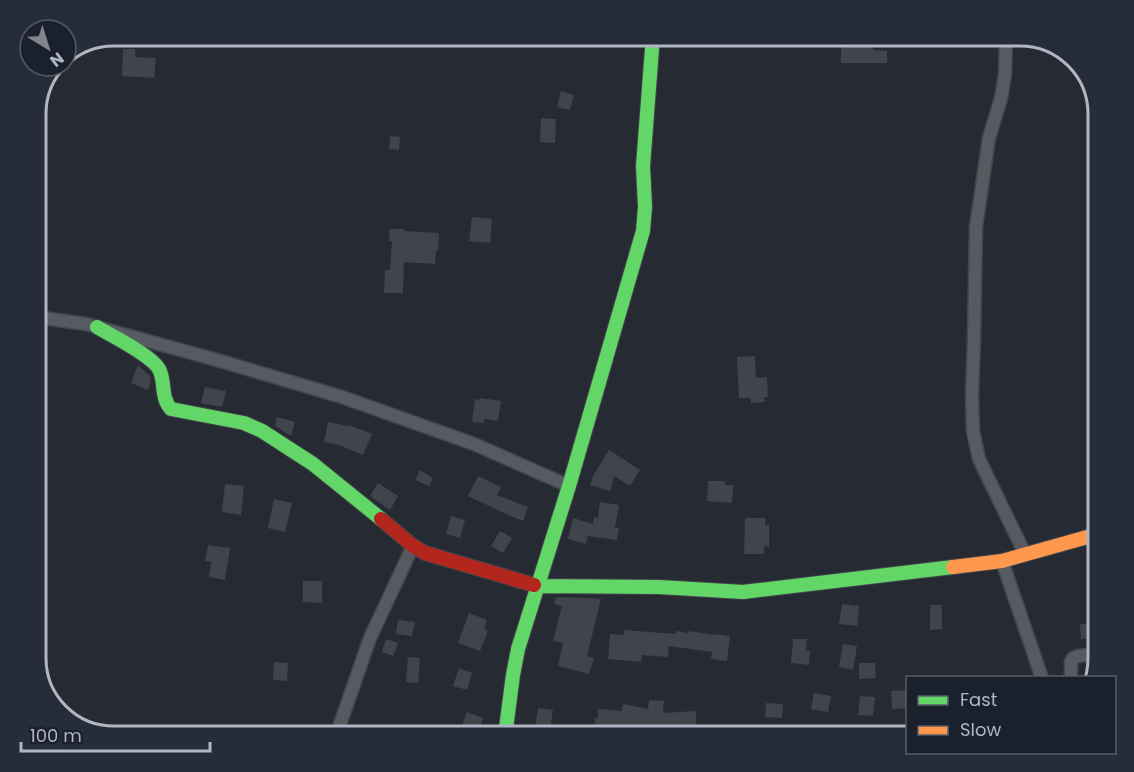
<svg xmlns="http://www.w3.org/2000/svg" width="1134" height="772" font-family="Poppins,sans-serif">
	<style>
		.building { fill: #40444b }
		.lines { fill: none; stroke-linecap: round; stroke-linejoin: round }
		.street-casing { stroke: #42454b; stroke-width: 15 }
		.fast-casing { stroke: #42454b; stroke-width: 16 }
		.slow-casing { stroke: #42454b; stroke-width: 16 }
		.jam-casing { stroke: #42454b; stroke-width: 16 }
		.street { stroke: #575a60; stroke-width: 12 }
		.fast { stroke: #63d668; stroke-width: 14 }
		.slow { stroke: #ff974d; stroke-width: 14 }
		.jam { stroke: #b3261e; stroke-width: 14 }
		.rim { fill: none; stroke: #b0b6c3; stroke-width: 3 }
	</style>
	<rect width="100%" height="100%" fill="#262a32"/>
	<path class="building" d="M873,42V50L887,51V63H841V43Z
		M123,49H135V57L156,58L154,78L122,76Z
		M561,91L574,95L570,110L557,107Z
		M541,118L556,119L555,143L540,142Z
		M390,136L400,137L399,150L389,149Z
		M472,217L492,219L490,243L469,241Z
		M390,229H404V231L439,233L438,251L436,250L435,264L404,262L403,293H384L385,270H390L392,241H389Z
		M755,356L756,378L767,377L768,397H764L765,402L751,403V398H739L737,357Z
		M138,365L150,376L151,381L148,390L131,383Z
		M205,387L226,391L222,407L201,403Z
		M480,398L501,401L498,421L484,419V423L472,422L475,399L479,400Z
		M277,417L295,422L291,436L275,426Z
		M328,422L348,426L349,425L372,434L363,455L339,445L324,442Z
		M609,450L640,470L630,486L614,476L610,491L590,485L594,474Z
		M420,470L433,478L429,486L415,480Z
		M478,476L501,487L497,495L528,507L523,521L508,515L468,496Z
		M708,481H725V485H733L732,503L707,501Z
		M378,483L398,496L390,510L370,496Z
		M225,484L244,486L241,515L222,512Z
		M274,499L292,503L285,532L268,528Z
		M600,502L619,505L615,528H619L617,540L588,536L586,544L568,539L573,518L593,524L594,517L598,518Z
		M451,516L465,520L460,538L446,534Z
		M745,518H765V525H769V547L764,546V554H744Z
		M500,531L512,538L503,553L491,546Z
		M208,545L230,548L225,580L209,577L211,562L205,561Z
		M303,581H322V603L303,602Z
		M556,597L589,598L601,599L587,656L594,658L589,674L558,666L563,643L553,641L562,606L554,604Z
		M842,604L859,606L857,626L839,624Z
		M930,605H942V629L930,630Z
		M469,613L487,620L484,629L488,631L480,651L458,643Z
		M398,620L415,622L412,636L396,634Z
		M1098,623V638L1081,639L1080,624Z
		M624,630L675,634L676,631L688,633L689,631L714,635V634L730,636L727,661L711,659L712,652L669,646L668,657L642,655L641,662L608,659L610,634L624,635Z
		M386,639L398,643L393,656L382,652Z
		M793,639H807L806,651H810L809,665L791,663Z
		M843,644L857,646L853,670L839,667Z
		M408,657L420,658L418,683L406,682Z
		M274,662L288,663L287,681L273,680Z
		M859,663H875L876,678L859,679Z
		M459,668L472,673L467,690L453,686Z
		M908,690V708L892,709L891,691Z
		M814,693L831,696L828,712L811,709Z
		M860,696L875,697L873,716L858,715Z
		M649,700L664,701L663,713L696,711V734L674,735V736H628L612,733L611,735L595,734V718H598V709L622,711L623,704L648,709Z
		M766,703L783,704L782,718L765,717Z
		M538,708L553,710L550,730L535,728Z
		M467,712L483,718L477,734L461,728Z"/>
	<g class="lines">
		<defs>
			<path id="street" d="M1006,36L1005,75L1001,98L989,138L976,227L974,338L972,395L973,431L979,459L1025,554
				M36,317L86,324L217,360L342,397L474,444L569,486
				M1002,561L1042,678
				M1071,678V662L1073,658L1078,656L1098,654
				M336,736L370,638L413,546"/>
			<path id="fast" d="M97,327C112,336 151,355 159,369C166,382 160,397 171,409L244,423L262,431L313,464L381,519
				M534,585L539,586L659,587L743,592L953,567
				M505,736L513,675L518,649L569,486L643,231L645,207L643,166L653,36"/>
			<path id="slow" d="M953,567L1002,561L1098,534"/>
			<path id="jam" d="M381,519L413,546L425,553L534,585"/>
		</defs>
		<use href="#street" class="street-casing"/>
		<use href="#fast" class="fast-casing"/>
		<use href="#slow" class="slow-casing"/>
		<use href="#jam" class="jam-casing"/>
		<use href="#street" class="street"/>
		<use href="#fast" class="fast"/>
		<use href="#slow" class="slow"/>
		<use href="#jam" class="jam"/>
	</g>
	<path d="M0 0H1134V772H0ZM114 46H1020A68 68 0 0 1 1088 114V658A68 68 0 0 1 1020 726H114A68 68 0 0 1 46 658V114A68 68 0 0 1 114 46Z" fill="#272d38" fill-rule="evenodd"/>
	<path class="rim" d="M114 46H1020A68 68 0 0 1 1088 114V658A68 68 0 0 1 1020 726H114A68 68 0 0 1 46 658V114A68 68 0 0 1 114 46Z"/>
	<rect x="906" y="676" width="210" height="78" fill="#1b212c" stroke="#575d68" stroke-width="1.5"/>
	<rect x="918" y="696" width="30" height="9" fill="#63d668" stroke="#575d68" stroke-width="1.5"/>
	<text x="960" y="706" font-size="18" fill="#b0b6c3">Fast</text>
	<rect x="918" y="726" width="30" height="9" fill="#ff974d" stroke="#575d68" stroke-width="1.5"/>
	<text x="960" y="736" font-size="18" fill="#b0b6c3">Slow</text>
	<g transform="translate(48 48) rotate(142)"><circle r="28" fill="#1b212c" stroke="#575d68" stroke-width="1.5"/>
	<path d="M0-4.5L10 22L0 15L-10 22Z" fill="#808590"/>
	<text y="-9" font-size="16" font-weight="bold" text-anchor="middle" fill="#b0b6c3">N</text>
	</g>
	<path d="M21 742v9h189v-9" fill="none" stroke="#b0b6c3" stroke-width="3"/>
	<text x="30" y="742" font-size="18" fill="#b0b6c3" stroke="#1b212c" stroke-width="4.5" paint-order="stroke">100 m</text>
</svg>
